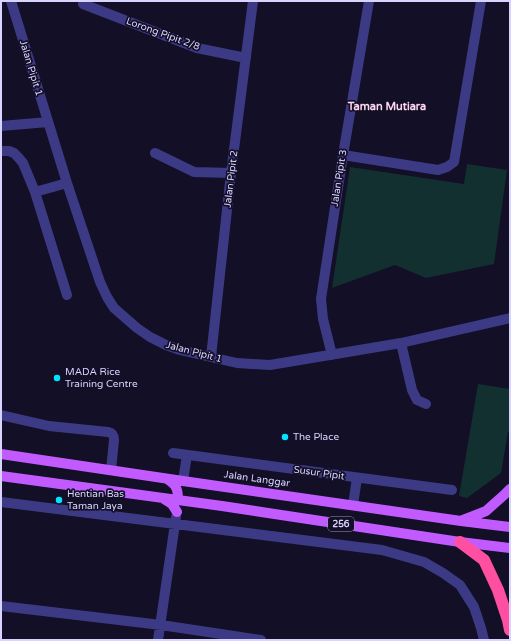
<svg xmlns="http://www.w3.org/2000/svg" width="511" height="641" font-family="'Varela Round',sans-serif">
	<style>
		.green { fill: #12302f }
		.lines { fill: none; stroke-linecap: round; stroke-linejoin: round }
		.minor { stroke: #3d3a85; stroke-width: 10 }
		.major { stroke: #c25bff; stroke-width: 10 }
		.highway { stroke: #ff4fa3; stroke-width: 12 }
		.poi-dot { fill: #00e5ff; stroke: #130f26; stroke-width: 1.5 }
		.labels { text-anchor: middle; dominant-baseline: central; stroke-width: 3.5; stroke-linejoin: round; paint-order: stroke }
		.shield { fill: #130f26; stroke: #9e99be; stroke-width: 1 }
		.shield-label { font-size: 9px; font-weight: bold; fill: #d9d4ff }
		.street-label { font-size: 10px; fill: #d9d4ff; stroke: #130f26 }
		.poi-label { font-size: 10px; fill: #d9d4ff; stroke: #130f26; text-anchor: start }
		.neighbourhood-label { font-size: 11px; font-weight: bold; fill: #ffd6f0; stroke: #130f26 }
	</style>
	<rect width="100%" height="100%" fill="#130f26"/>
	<path class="green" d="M467,164L507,170L494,264L426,278L395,265L332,288L350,167L464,184Z
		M478,384L510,389V432H508L501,473L467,498L459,496Z"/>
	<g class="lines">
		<path class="minor" d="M11,1L67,183L100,282L107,297L114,308L137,328L150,337L166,345L180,350L237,363L252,364L270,365L401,343L510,318
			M83,4L197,48L246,58
			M1,126L48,122
			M1,151H9L14,153L18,157L23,163L35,192L67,295
			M155,153L194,172L231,173
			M343,155L438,170L447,167L454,162L481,1
			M35,192L67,183
			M401,343L412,390L417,400L426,404
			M332,355L323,319L321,299L343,155L369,1
			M211,357L231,173L253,1
			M1,415L49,426L108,432C113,433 114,435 114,440L111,470
			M173,453L452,490
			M183,481L187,455
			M1,502L382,550L424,562L443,573L460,585L474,607L481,628L484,640
			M353,505L357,478
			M1,606L161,625L261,640
			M158,640L176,517"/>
		<path class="major" d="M1,454L183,481L461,521L510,527
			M1,476L222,506L460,542L510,548
			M167,479C177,485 178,490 178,500
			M164,499L172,504L177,512
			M463,520L486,511L504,495L510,489"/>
		<path class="highway" d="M460,542L484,560L498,590L508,620L510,630"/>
	</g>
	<g class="poi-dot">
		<circle cx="57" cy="378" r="4"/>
		<circle cx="285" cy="437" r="4"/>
		<circle cx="59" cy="500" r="4"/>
	</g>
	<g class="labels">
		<rect class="shield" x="328" y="517" width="26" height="14" rx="3"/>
		<g class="shield-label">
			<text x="341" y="524">256</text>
		</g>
		<g class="street-label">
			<text transform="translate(163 34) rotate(20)">Lorong Pipit 2/8</text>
			<text transform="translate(31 68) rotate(73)">Jalan Pipit 1</text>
			<text transform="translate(339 178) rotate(-81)">Jalan Pipit 3</text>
			<text transform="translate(231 179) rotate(-83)">Jalan Pipit 2</text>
			<text transform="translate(194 352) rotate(15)">Jalan Pipit 1</text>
			<text transform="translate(319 473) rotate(8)">Susur Pipit</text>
			<text transform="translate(257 479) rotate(8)">Jalan Langgar</text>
		</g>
		<g class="poi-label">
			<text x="65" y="372">MADA Rice<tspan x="65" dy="12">Training Centre</tspan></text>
			<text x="293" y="437">The Place</text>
			<text x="67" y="494">Hentian Bas<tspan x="67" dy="12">Taman Jaya</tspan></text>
		</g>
		<g class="neighbourhood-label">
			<text x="387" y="106">Taman Mutiara</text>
		</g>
	</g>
	<rect width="511" height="641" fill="none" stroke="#d9d4ff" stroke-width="4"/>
</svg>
